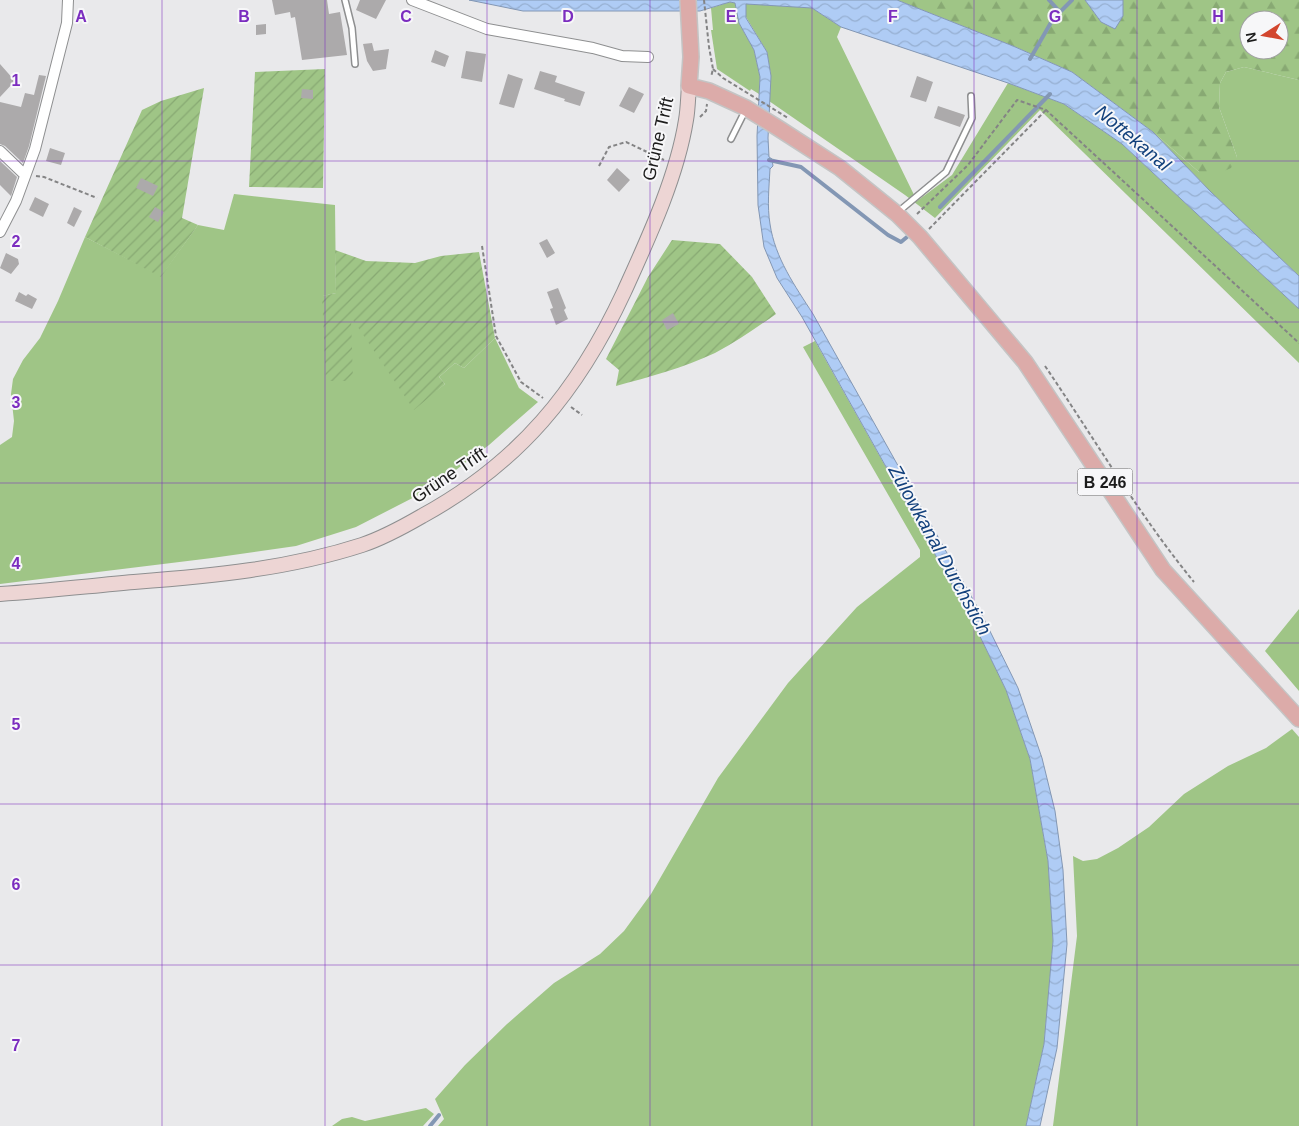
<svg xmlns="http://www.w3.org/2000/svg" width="1299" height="1126" font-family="Arial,sans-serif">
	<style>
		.grass { fill: #9fc586 }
		.forest { fill: url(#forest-firs); fill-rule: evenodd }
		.garden { fill: url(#garden-furrows) }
		.water { fill: url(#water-waves); stroke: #8397b4 }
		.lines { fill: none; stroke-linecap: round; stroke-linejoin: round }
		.stream { stroke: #8397b4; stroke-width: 4 }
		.building { fill: #acaaab }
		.service-casing { stroke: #8e8f90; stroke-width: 8 }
		.minor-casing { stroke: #8e8f90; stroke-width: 12 }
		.secondary-casing { stroke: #8e8f90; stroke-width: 16 }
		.primary-casing { stroke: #c4c4c4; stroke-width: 18 }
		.path { stroke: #848485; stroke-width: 2; stroke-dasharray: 4 2.5; stroke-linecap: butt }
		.service { stroke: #fff; stroke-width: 5 }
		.minor { stroke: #fff; stroke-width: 10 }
		.secondary { stroke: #edd5d4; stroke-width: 14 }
		.primary { stroke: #dcaba9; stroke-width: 15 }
		.grid { fill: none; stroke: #7b2cbf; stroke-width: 1; stroke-opacity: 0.55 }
		.labels { text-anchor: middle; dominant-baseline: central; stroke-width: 4; stroke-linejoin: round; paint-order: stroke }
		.shield { fill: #f7f7f9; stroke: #5e5e5e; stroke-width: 1 }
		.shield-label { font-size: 16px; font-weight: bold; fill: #1c1c1c }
		.street-label { font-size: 18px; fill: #1c1c1c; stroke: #f7f7f9 }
		.water-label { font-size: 19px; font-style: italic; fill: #13417c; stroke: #f7f7f9 }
		.grid-label { font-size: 16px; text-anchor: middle; font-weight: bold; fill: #7b2cbf; stroke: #f7f7f9; stroke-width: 4; stroke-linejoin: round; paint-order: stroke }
	</style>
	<defs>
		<pattern id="forest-firs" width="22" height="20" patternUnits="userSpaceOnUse" patternTransform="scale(1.25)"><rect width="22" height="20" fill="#9fc586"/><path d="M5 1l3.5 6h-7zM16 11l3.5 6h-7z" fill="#88a973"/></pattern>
		<pattern id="garden-furrows" width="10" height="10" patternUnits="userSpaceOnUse" patternTransform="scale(1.25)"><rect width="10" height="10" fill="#9fc586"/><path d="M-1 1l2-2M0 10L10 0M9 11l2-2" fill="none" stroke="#88a973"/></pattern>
		<pattern id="water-waves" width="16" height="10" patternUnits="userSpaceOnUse" patternTransform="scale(1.25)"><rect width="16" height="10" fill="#afccf5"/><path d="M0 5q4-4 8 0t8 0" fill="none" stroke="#96afd1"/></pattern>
	</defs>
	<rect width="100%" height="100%" fill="#e9e9eb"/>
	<path class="grass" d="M730,2L735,3L739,23L754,50L760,77L759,94L751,89L750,91L717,69L711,30H713L711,8Z
		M746,3L812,8L841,27L837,37L917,201L952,175L1008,83L1064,104L1122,144L1299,309V363L1040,110L935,218L905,195L769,101L771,76L767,52L746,17Z
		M1244,67L1299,80V276L1211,192L1153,132L1199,172L1237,157L1219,107L1220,83L1226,72Z
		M234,194L335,205L336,293L323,296L351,316L436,391L445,384L439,377L455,363L464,368L495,338L519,388L538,402L489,445L432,488L356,527L296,546L212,558L0,584V445L12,437L14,421L11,394L13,379L23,360L40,338L58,301L85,237L161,276L198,225L224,230Z
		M815,341L973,622L1006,690L1030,759L1048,861L1053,941L1044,1044L1026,1126H438L444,1119L435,1099L465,1065L507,1024L554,983L600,954L624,931L651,894L718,778L788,683L857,607L920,557V550L803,347Z
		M1299,609V691L1265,651Z
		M1292,729L1299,737V1126H1053L1077,936L1073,856L1083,861L1097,859L1118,848L1149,827L1184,794L1228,766L1266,748Z
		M426,1108L434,1114L423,1126H332L342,1119L352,1117L365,1121Z"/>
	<path class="forest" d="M897,0H1085L1101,22L1123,16V0H1299V80L1244,67L1226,72L1220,83L1219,107L1237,157L1231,168L1222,172H1199L1153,132L1072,72L1013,46ZM1249,20H1279V50H1249Z"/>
	<path class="garden" d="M325,69L323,188L249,187L255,72Z
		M204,88L182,218L198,225L161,277L85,237L142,110L161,101Z
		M672,240L720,244L752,277L776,314C756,328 736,342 715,353C683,368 649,377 616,386L619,370L606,359L648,277Z
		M335,250L366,261L415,263L441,256L479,252L495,338L464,368L455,363L439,377L445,384L414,410L351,317L353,381H326L322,296L336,293Z"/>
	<path class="water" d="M469,0H897L1013,46L1072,72L1153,132L1211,192L1299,276V309L1122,144L1064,104L1008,83L841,27L812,8L746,4V18L767,52L771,76L768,138L769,157L772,159L773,166L770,169C769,188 767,206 770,224C775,258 795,286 813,314L984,619L1018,688L1042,758L1055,811L1063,870L1067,944L1057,1048L1040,1126H1026L1044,1044L1053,941L1048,861L1030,759L1006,690L973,622L802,317L777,278L764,247L758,205L757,136L760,77L754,50L739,23L735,3L730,2L700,11H523Z
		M1085,0H1123V16L1115,29L1101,22Z"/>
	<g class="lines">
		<path class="stream" d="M1049,0L1060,12
			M1030,59L1053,19L1072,0
			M769,160L801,167L888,235L901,242L907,237
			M940,207L1050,94
			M430,1126L439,1115"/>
	</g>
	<path class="building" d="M272,0H327L329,14L340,12L347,55L302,60L295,17L291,18L290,12L275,15Z
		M360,0H386L376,19L356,10Z
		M266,24V34L256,35V25Z
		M372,43L374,51L389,49L386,69L373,71L367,61L363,44Z
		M435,50L449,56L445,67L431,62Z
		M466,51L486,54L482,82L461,78Z
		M0,64L15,81L0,97Z
		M540,71L557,76L555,82L585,92L580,106L564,101L565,99L534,89Z
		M508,74L523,79L514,108L499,104Z
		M39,75L46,76L29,146L23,163L5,146L0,144V102L21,107L25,93L34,95Z
		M917,76L933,82L926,102L910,97Z
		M629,87L644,94L634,113L619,106Z
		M302,89L313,90V99L301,98Z
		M938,106L965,115L960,127L934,118Z
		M50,148L65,153L61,165L46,161Z
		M0,161L17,177L11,196L0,185Z
		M617,168L630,180L619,192L607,180Z
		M141,178L158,186L153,196L136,188Z
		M35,197L49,204L43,217L29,210Z
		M74,207L82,211L74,227L67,223Z
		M155,207L164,212L158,222L149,217Z
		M547,239L555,253L547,258L539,243Z
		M6,253L18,259L19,264L11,274L0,268Z
		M558,288L566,308L564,310L568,319L556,325L550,309L553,308L547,292Z
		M19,292L26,296L28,294L37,299L32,309L15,301Z
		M673,313L679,324L667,330L662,320Z"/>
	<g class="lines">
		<defs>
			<path id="service" d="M345,0L352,28L355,64
				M731,139L745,111
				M898,212L946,172L972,118L971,96"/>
			<path id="minor" d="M412,0L487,29L593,48L622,56L648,57
				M0,151L25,175
				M0,232L16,201L35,149L67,23L68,0"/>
			<path id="secondary" d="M0,594C45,591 89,586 134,582C211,576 288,569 362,545C383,538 403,527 422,516C519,463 578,391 624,292C648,239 677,177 686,120C688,109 688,97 689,86"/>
			<path id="primary" d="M688,0L691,57L689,86L709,91L746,108L778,128L840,168L897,214L920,237L1025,362L1163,570L1299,719"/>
		</defs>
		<use href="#service" class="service-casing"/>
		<use href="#minor" class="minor-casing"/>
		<use href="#secondary" class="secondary-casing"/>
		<use href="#primary" class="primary-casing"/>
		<path class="path" d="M704,0L709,47L713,69L711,77
			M713,69L723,78L788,118
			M700,117L706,111L707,104
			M599,166L609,147L626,142L664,160
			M36,176L44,177L97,198
			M917,214L968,165L1017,100L1046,110L1299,343
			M929,229L1046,110
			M482,246L496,336L521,382L543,398
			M1045,366C1094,438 1139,515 1194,582
			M571,407L582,415"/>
		<use href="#service" class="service"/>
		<use href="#minor" class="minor"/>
		<use href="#secondary" class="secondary"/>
		<use href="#primary" class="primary"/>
	</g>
	<path class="grid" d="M162,0V1126M325,0V1126M487,0V1126M650,0V1126M812,0V1126M974,0V1126M1137,0V1126M0,161H1299M0,322H1299M0,483H1299M0,643H1299M0,804H1299M0,965H1299"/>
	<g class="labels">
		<rect class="shield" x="1077.5" y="468.5" width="55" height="27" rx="4"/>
		<g class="shield-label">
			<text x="1105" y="482">B 246</text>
		</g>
		<g class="street-label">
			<text transform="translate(658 139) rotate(-77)">Grüne Trift</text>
			<text transform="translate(449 475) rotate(-34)">Grüne Trift</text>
		</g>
		<g class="water-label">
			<text transform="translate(1133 138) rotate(40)">Nottekanal</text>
			<text transform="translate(940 550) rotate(61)">Zülowkanal Durchstich</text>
		</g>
	</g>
	<g class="grid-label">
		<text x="81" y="22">A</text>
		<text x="244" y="22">B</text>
		<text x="406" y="22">C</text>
		<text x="568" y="22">D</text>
		<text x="731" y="22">E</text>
		<text x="893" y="22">F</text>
		<text x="1055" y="22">G</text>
		<text x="1218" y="22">H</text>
		<text x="16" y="86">1</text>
		<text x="16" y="247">2</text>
		<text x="16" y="408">3</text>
		<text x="16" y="569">4</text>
		<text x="16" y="730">5</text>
		<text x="16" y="890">6</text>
		<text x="16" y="1051">7</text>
	</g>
	<g transform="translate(1264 35) rotate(259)"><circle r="24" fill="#f7f7f9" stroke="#9f9fa1"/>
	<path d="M0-4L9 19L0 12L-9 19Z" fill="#d2462e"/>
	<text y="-8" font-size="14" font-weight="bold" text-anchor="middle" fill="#1c1c1c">N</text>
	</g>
</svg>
